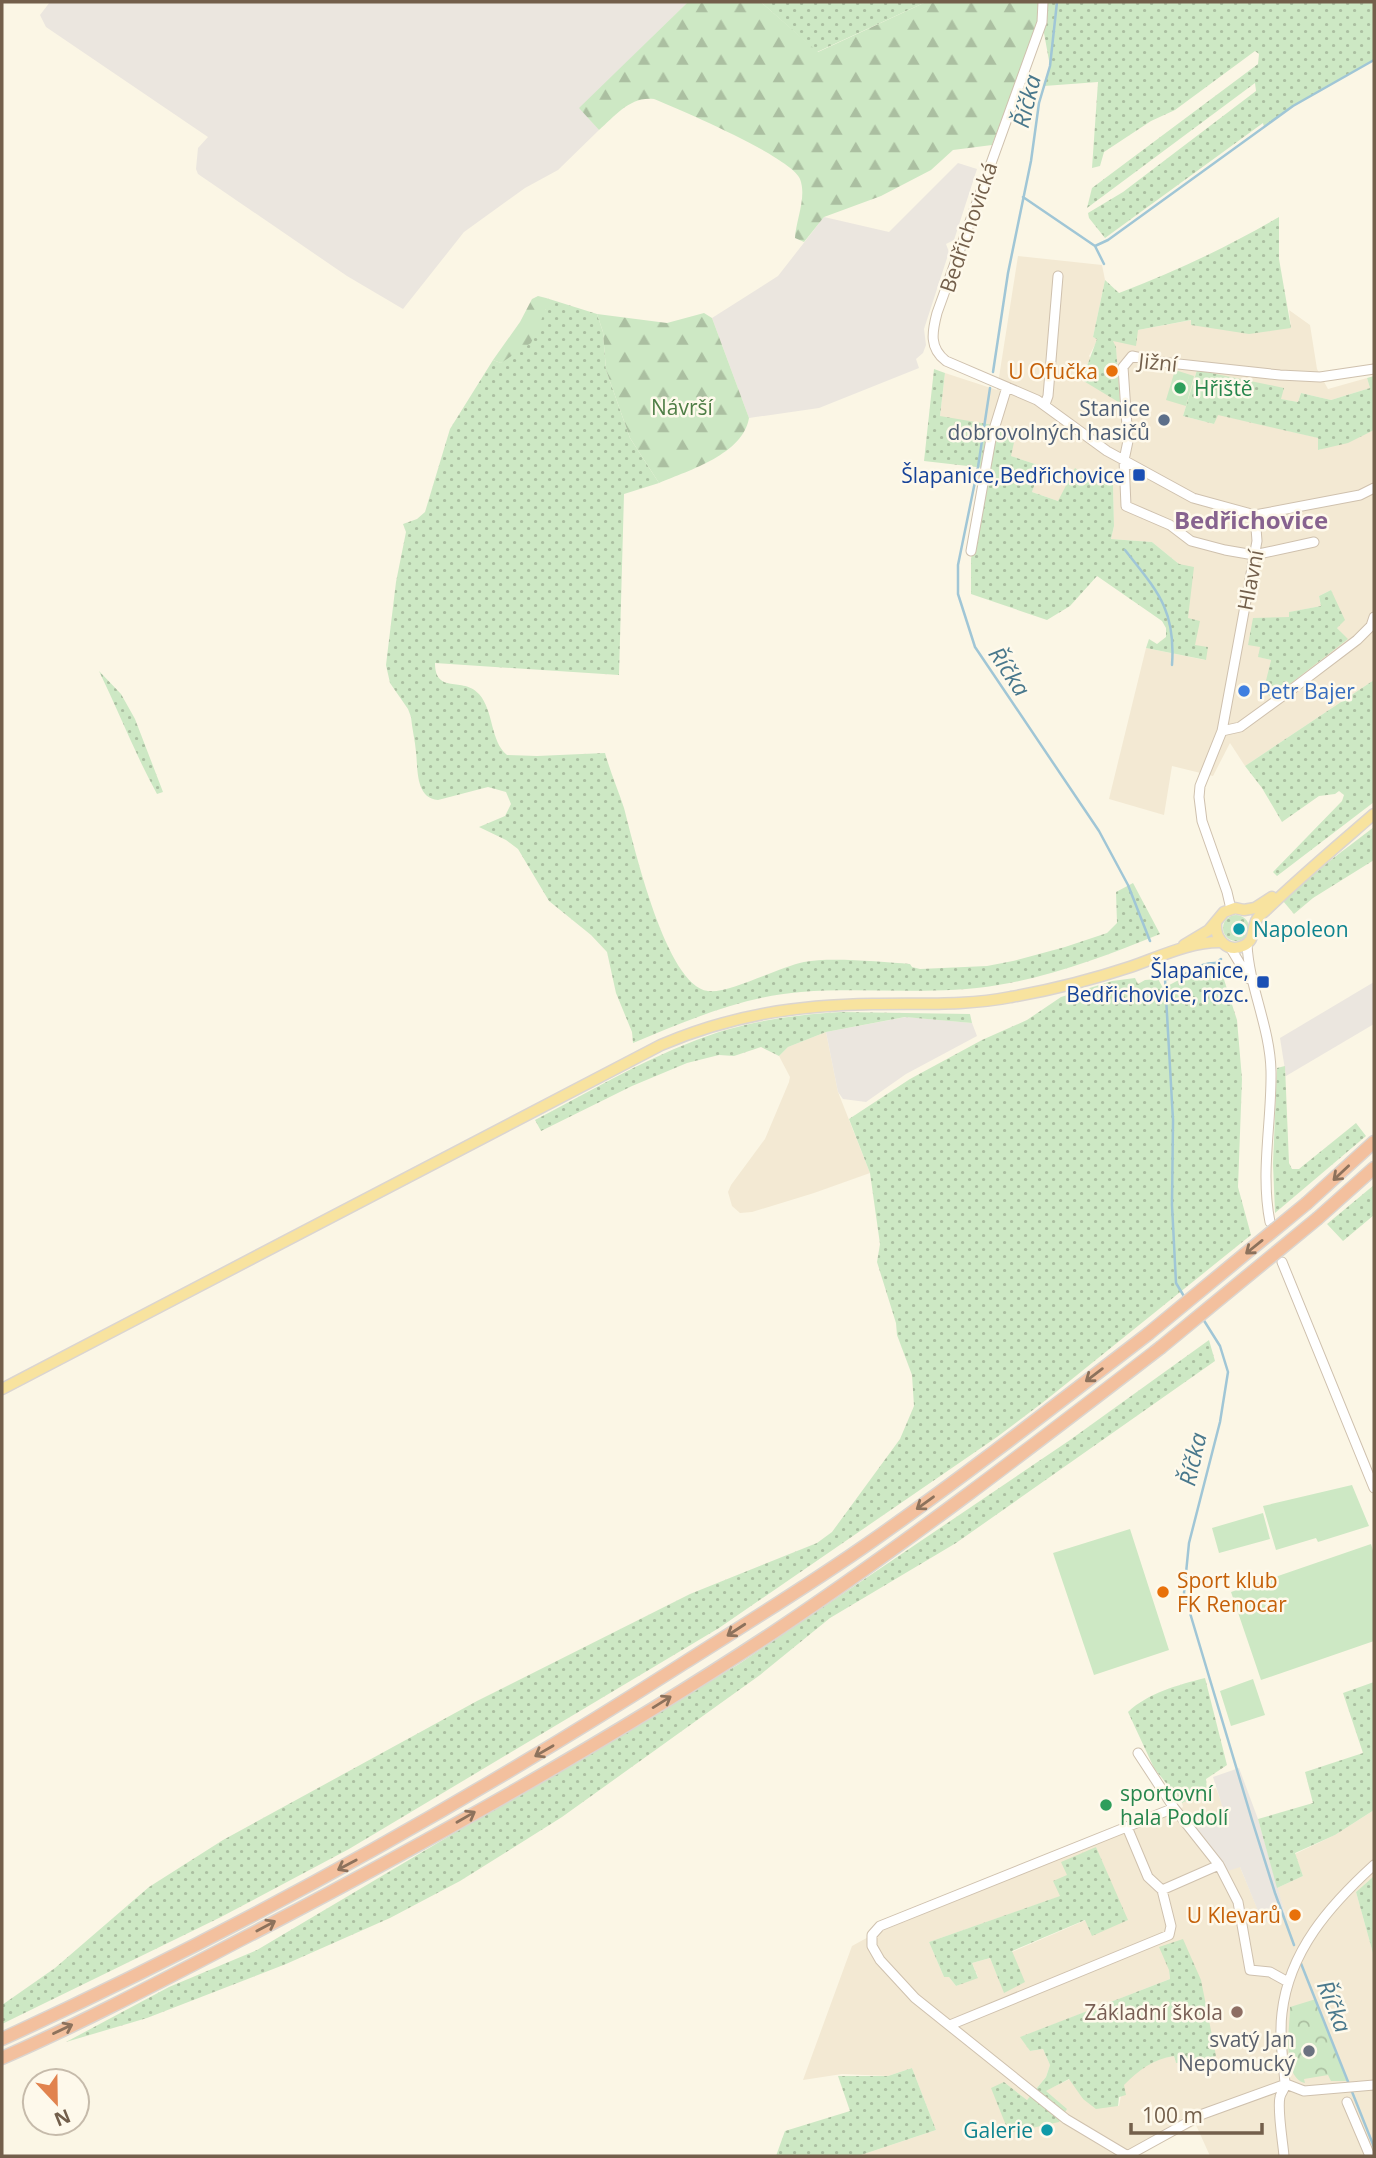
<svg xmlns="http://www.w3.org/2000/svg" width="1376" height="2158" font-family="'Open Sans',sans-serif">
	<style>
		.residential { fill: #f3e9d3; fill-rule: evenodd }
		.industrial { fill: #ebe6df }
		.grass { fill: url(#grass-dots) }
		.forest { fill: url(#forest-firs) }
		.park { fill: url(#park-crowns) }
		.pitch { fill: #cde8c4 }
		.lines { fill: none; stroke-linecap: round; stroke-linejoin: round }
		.stream { stroke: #a0c6d6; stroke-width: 2.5 }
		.minor-casing { stroke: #cfc1ae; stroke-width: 11 }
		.major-casing { stroke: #dbd5d0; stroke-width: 13 }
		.highway-casing { stroke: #dbd5d0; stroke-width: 15 }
		.minor { stroke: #fff; stroke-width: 9 }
		.major { stroke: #f8e39f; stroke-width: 10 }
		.highway { stroke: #f3c09e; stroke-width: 12 }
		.highway-bridge-casing { stroke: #dbd5d0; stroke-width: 15; stroke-linecap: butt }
		.highway-bridge { stroke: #f3c09e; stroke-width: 12 }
		.oneway { stroke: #8d725c }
		.food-dot { fill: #e8710a; stroke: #fef9eb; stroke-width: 2.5 }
		.leisure-dot { fill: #2e9e5b; stroke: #fef9eb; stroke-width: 2.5 }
		.service-dot { fill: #5c6f8a; stroke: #fef9eb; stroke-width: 2.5 }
		.transit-dot { fill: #1a4fb4; stroke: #fef9eb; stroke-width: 2.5 }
		.shop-dot { fill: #3f7fe0; stroke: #fef9eb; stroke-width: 2.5 }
		.culture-dot { fill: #0f9aa8; stroke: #fef9eb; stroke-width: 2.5 }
		.education-dot { fill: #8d6e63; stroke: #fef9eb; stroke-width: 2.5 }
		.worship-dot { fill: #6b7280; stroke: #fef9eb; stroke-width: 2.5 }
		.labels { text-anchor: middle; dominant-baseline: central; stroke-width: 5; stroke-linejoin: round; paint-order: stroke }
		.street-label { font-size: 21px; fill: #735f4b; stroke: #fef9eb }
		.food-label { font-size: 21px; fill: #c56008; stroke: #fef9eb; text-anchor: end }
		.leisure-label { font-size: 21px; fill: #27864d; stroke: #fef9eb; text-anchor: start }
		.park-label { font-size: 21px; fill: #4f7e46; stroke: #fef9eb }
		.service-label { font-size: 21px; fill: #4e5e75; stroke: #fef9eb; text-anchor: end }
		.transit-label { font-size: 21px; fill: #164399; stroke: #fef9eb; text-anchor: end }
		.shop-label { font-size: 21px; fill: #366cbe; stroke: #fef9eb; text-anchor: start }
		.culture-label { font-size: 21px; fill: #0d838f; stroke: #fef9eb; text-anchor: start }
		.education-label { font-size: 21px; fill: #785e54; stroke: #fef9eb; text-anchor: end }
		.worship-label { font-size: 21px; fill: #5b616d; stroke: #fef9eb; text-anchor: end }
		.water-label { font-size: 23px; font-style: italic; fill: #49788c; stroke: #fef9eb }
		.quarter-label { font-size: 24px; font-weight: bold; fill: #87638f; stroke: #fef9eb }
	</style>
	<defs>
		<pattern id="grass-dots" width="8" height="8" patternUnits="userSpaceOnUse" patternTransform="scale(1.75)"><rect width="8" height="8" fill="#cde8c4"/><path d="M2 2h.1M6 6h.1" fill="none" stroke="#abbfa1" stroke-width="1.8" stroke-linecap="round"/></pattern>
		<pattern id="forest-firs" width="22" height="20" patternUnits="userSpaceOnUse" patternTransform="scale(1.75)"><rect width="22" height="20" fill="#cde8c4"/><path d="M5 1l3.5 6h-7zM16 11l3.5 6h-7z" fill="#abbfa1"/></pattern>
		<pattern id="park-crowns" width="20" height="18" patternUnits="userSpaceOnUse" patternTransform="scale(1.75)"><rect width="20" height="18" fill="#cde8c4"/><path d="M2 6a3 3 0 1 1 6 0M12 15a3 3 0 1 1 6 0" fill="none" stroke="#abbfa1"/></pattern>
	</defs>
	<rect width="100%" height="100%" fill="#fbf6e5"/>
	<path class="residential" d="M1018,256L1102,265L1105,280L1093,337L1098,339L1089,356L1119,403L1116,348L1112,340L1138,330L1192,320L1191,325L1291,328L1289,310L1310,325L1317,369L1328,389L1367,378L1370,388L1331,400L1301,393L1298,402L1280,399L1283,389L1197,370L1183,416L1214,424L1217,414L1319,438V450L1374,430V680L1245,766L1230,743L1213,776L1172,766L1164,815L1109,799L1146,648L1205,660L1195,645L1188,619L1179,564L1152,542L1111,539L1114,526L1113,485L1097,484L1058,501L1032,492L1041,466L1011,456L940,416L945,373L997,390ZM1331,590L1337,628L1347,639L1268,674L1271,660L1259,657L1260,647L1290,617V612L1321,606L1319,596Z
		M826,1032L838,1092L870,1173L814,1193L752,1212L740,1213L732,1206L728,1192L731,1185L765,1139L789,1082L790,1077L779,1056L788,1047Z
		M1216,1788L1226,1815L1189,1831L1240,1867L1263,1922L1286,1916L1277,1888L1303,1876L1295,1854L1335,1835L1374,1810V1876L1356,1892L1374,1957V2156H1210L1196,2125L1136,2156H858L936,2130L912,2068L888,2076L842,2074L803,2080L852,1946L872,1935L1176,1811L1183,1807L1182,1803ZM1096,1847L1127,1921L1086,1920L1012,1952L1004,1992L990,1958L972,1963L978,1977L956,1986L949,1977H944L929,1942L1061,1896L1067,1875ZM1169,1970L1204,2062L1176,2063L1174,2056L1160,2058L1138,2070L1123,2085L1119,2106L1083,2099L1070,2079L1045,2091L1009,2132L1004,2082L1027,2100L1046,2077L1050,2065L1043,2049L1030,2051L1021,2037L1170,1979Z"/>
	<path class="industrial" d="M50,2H688L580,108L599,130L558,170L525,188L464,232L403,309L347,276L198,174L196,169L198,148L208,137L46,27L40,15Z
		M958,163L977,169L954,240L946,244L949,252L924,329L926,345L923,353L916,359L919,368L819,408L749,418L712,318L778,276L824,217L889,232Z
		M1374,982V1024L1286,1076L1280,1038Z
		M906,1017L972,1023L977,1036L906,1074L866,1102L843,1099L838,1092L826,1032Z
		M1239,1768L1258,1819L1286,1917L1263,1923L1240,1867L1219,1874L1188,1831L1225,1815L1213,1777Z"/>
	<path class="grass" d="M761,2H926L817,52Z
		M1043,2H1374V60L1293,106L1264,127L1263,123L1105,238L1089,218L1088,213L1123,192L1256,91L1255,83L1087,208L1092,188L1258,64L1259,54L1255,51L1175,110L1151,121L1104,152L1100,166L1092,168L1098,82L1044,86L1050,66L1042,22Z
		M1279,217V259L1291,328L1249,334L1191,325V320L1138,330L1136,346L1113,341L1116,347L1120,403L1082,380L1097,339L1093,337L1105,280L1119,293C1174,272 1228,247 1279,217Z
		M546,298L597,314L603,332L606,370L630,438L659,483L624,494L619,675L435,663C435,695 463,676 479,694C494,711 490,741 507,755L537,756L605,753C610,771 618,790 624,808C634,846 666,986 708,991C728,994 779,967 804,962C831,957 881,962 910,964L912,967L920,969L987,966L1013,961L1065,947L1107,933L1117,923L1116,892L1133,883L1160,934C1108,955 1054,976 998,985C934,996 865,987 801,992C745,996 685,1021 633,1043L632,1032L616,993L607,952L591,935L549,901L518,849L506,840L479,827L505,816L511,804L506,792L488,787L438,800C415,798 418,768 416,752C415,740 412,729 411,717L408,709L390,683L386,665L396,582L406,532L403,524L417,519L425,512L450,429L493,360L501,363L546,309Z
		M934,369L945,373L940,416L1017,429L1011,456L1041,466L1032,492L1058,501L1075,468L1097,484L1100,480L1113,485L1114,526L1111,539L1152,542L1179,564L1194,567L1188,618L1200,621L1195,645L1208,647L1206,660L1146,648L1149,639L1157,644L1166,637V628L1162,621L1097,576L1070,606L1047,620L971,594V559L985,468L924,461Z
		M1197,370L1284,388L1281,399L1298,402L1301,393L1331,400L1370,388L1367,378L1374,376V430L1348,443L1318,450V438L1218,415L1214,424L1183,416Z
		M1331,590L1345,620L1337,628L1348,639L1273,697L1263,693L1271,660L1258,657L1260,647L1248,645L1253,618L1289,617V612L1321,606L1319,596Z
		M99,671L121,694L135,719L163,792L157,794C135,754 119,712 99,671Z
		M1374,680V802L1277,876L1273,872L1342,801L1344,795L1339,791L1335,794L1319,796L1282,822L1262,788L1245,766Z
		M1374,827V860L1313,898L1294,914L1283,901L1319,869Z
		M1223 928a13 13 0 1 1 26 0a13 13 0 1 1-26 0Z
		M1209,966L1220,967L1237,1020L1242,1079L1238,1187L1251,1235L1046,1400L997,1437L719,1628L349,1849L221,1917L2,2024V2005L55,1968L149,1887L223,1840L477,1701L690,1594L817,1543L832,1532L900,1439L914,1406L912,1375L897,1335L896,1323L877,1262L880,1244L870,1173L849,1119L910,1079L982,1040L1027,1020L1061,997L1112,981L1135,978L1138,984L1145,980L1158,979L1163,988C1179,981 1192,971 1209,966Z
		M841,1012L970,1014L972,1023L905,1017L826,1032L788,1047L779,1056L761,1047L734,1056L719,1055L687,1063L632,1086L541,1131L535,1120C587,1093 639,1062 694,1041C741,1022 791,1015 841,1012Z
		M1285,1066L1289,1163L1292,1169H1299L1356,1123L1366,1136L1275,1213L1273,1164L1277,1068Z
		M1374,1185V1215L1343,1241L1327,1224Z
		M1209,1340L1215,1361L956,1543L830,1618L760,1675L562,1817L460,1881L390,1918L286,1964L147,2018L66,2042L169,1987L257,1950L739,1664L1070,1440Z
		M1205,1678L1227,1765L1206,1779L1207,1791L1182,1803L1154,1768L1128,1712C1148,1693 1178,1685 1205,1678Z
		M1374,1682V1810L1335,1835L1295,1853L1303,1876L1277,1888L1258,1819L1313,1803L1305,1772L1363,1753L1343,1693Z
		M1096,1847L1128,1920L1092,1936L1085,1920L1012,1951L1025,1982L1004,1993L990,1958L972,1963L978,1978L956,1986L949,1977H944L929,1942L1060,1896L1053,1881L1067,1875L1061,1862Z
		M1374,1876V1957L1356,1892Z
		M1183,1939L1201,1980L1216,2056L1204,2062L1176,2063L1174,2056C1153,2059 1139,2070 1124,2085L1126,2095L1119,2097L1118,2106L1096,2109L1083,2099L1069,2079L1046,2091L1067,2109L1059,2122L1009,2133L991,2088L1004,2082L1027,2100L1046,2077L1050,2065L1043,2049L1030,2051L1020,2037L1170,1979L1169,1970L1159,1947Z
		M912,2068L936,2130L858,2156H776L785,2131L850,2111L838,2076H888Z"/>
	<path class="forest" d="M688,2H761L818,52L926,2H1038L1037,27L992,145L953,150L931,170L881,196L824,217L804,242L795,238C796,220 807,197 800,179C791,157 681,110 654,99C630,96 615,116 599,130L579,108Z
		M538,296L546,298V309L531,343L501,363L493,360L520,322L532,299Z
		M704,313L712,318L749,418C743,454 690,470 659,483L630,438L606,370L603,332L597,314L667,323Z"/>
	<path class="park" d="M1316,1999L1347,2081H1331L1328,2075L1304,2079L1305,2083C1281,2077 1290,2027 1290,2007Z"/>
	<path class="pitch" d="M1175,370L1194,376L1186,406L1166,400Z
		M1352,1485L1369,1526L1318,1542L1316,1538L1276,1550L1263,1506Z
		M1263,1513L1270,1539L1219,1553L1212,1528Z
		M1130,1529L1169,1650L1094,1675L1053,1553Z
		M1371,1544L1374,1554V1641L1261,1680L1231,1592Z
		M1253,1679L1265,1715L1231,1726L1220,1691Z"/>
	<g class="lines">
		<path class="stream" d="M1023,197L1095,246L1104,264
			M1095,246L1108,240L1293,106L1374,60
			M993,372L1008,273L1031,161L1039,103L1050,66L1057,2
			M990,388L978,467L958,565V594L975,647L1099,831L1128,885L1150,941
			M1125,550C1157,591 1176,609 1172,665
			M1185,1298L1176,1283L1172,1205L1173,1120L1165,979C1186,980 1195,962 1216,963L1221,959
			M1203,1319L1220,1346L1228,1372L1220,1422L1189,1543L1184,1593L1252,1820L1275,1893L1294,1945
			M1300,1961L1374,2147"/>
		<defs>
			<path id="minor" d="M1043,2L1042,22L937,313C932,332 929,348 946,361L1037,400L1107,451L1193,498L1255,515L1257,541L1222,731L1200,786L1199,797L1202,821L1227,892L1231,909
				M1045,404L1048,396L1058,276
				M1255,515L1360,495L1374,488
				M1314,542L1254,555L1225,550L1191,541L1170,525L1126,506L1124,460L1128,441L1123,367L1132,356L1160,362L1280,375L1320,377L1374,369
				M971,551L991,439L1007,387
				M1222,731L1240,727L1295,687L1357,640L1371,626L1374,617
				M1247,944C1249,987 1270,1027 1271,1071C1272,1121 1260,1172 1270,1222
				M1230,947L1249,979
				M1282,1262L1374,1488
				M1138,1753L1174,1808
				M1162,1890L1219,1865
				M950,2025L1169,1935L1171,1926L1162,1890L1148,1877L1127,1827
				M1347,2102L1370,2156
				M1127,2156L1203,2114L1286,2084L1304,2091L1374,2085
				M1128,2156L1066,2119L915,1998L880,1960L872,1946V1935L880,1926L1174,1808L1219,1865L1238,1902L1250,1970L1270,1972L1288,1982
				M1284,2156C1283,2143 1277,2109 1280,2097C1281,2092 1286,2088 1285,2083C1283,2060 1279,2036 1282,2013C1289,1951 1330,1905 1374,1865"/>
			<path id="major" d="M1216,924C1215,939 1227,953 1243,946C1254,941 1252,933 1255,924C1256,919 1261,914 1265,911C1300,877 1337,846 1374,814
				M1184,945L1209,930L1224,912L1235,908L1244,910L1255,908L1272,897
				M2,1389L661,1045C731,1015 797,1005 873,1004C919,1003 966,1006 1011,997C1051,990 1091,980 1130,967C1159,957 1191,941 1222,942"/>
			<path id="highway" d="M1307,1203L1374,1142
				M1318,1218L1374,1168
				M2,2039C238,1931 465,1803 684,1663C747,1623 811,1584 872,1541C966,1475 1057,1404 1148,1334
				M2,2058C91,2019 178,1972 265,1927C437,1837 612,1739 774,1632C907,1543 1034,1445 1160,1348"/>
		</defs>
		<use href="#minor" class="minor-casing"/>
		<use href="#major" class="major-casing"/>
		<use href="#highway" class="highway-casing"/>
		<use href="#minor" class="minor"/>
		<use href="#major" class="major"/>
		<use href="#highway" class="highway"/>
		<defs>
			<path id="highway-bridge" d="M1148,1334L1307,1203
				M1160,1348L1318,1218"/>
		</defs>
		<use href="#highway-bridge" class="highway-bridge-casing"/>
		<use href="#highway-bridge" class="highway-bridge"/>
	</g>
	<defs><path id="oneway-shaft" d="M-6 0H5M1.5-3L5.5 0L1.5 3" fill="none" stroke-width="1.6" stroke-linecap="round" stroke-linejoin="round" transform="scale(1.75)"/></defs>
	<g class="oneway">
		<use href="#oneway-shaft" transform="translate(1341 1173) rotate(137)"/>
		<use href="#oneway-shaft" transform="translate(1254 1247) rotate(141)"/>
		<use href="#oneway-shaft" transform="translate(1094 1375) rotate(143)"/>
		<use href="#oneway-shaft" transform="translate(925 1503) rotate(144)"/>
		<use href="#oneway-shaft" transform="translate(736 1630) rotate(147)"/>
		<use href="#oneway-shaft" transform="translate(662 1702) rotate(-32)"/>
		<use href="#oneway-shaft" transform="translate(544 1751) rotate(150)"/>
		<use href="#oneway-shaft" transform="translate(466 1817) rotate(-30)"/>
		<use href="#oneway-shaft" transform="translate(347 1865) rotate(152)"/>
		<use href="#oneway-shaft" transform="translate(266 1926) rotate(-28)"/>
		<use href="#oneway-shaft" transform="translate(63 2029) rotate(-26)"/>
	</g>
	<g class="food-dot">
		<circle cx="1112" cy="371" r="7"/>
		<circle cx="1163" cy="1592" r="7"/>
		<circle cx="1295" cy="1915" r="7"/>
	</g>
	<g class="leisure-dot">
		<circle cx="1180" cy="388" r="7"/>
		<circle cx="1106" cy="1805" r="7"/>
	</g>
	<circle class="service-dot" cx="1164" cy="420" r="7"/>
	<g class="transit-dot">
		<rect x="1132" y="468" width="14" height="14" rx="3.5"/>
		<rect x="1256" y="975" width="14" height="14" rx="3.5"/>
	</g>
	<circle class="shop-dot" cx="1244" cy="691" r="7"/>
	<g class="culture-dot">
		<circle cx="1239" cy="929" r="7"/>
		<circle cx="1047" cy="2130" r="7"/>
	</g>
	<circle class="education-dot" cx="1237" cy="2012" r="7"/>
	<circle class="worship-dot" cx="1309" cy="2051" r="7"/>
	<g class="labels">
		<g class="street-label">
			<text transform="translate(968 227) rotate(-71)">Bedřichovická</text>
			<text transform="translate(1158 362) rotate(6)">Jižní</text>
			<text transform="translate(1250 580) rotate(-79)">Hlavní</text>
		</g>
		<g class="food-label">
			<text x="1098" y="371">U Ofučka</text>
			<text x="1177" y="1580" text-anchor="start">Sport klub<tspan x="1177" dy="24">FK Renocar</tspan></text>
			<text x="1281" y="1915">U Klevarů</text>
		</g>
		<g class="leisure-label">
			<text x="1194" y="388">Hřiště</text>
			<text x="1120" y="1793">sportovní<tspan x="1120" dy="24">hala Podolí</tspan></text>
		</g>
		<g class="park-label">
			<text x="682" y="407">Návrší</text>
		</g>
		<g class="service-label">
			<text x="1150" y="408">Stanice<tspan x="1150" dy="24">dobrovolných hasičů</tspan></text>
		</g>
		<g class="transit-label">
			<text x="1125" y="475">Šlapanice,Bedřichovice</text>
			<text x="1249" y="970">Šlapanice,<tspan x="1249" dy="24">Bedřichovice, rozc.</tspan></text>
		</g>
		<g class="shop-label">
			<text x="1258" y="691">Petr Bajer</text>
		</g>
		<g class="culture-label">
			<text x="1253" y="929">Napoleon</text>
			<text x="1033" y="2130" text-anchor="end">Galerie</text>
		</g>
		<g class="education-label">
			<text x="1223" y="2012">Základní škola</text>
		</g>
		<g class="worship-label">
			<text x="1295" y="2039">svatý Jan<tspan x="1295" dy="24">Nepomucký</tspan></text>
		</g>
		<g class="water-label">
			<text transform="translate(1026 101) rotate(-76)">Říčka</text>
			<text transform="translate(1010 671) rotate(56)">Říčka</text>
			<text transform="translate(1192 1459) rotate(-77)">Říčka</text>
			<text transform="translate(1335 2006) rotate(68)">Říčka</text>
		</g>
		<g class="quarter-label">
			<text x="1251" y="519">Bedřichovice</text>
		</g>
	</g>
	<rect width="1376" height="2158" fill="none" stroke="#735f4b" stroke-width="7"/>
	<g transform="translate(56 2102) rotate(158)"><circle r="33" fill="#fef9eb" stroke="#c6bbab" stroke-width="2"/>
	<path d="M0-5L12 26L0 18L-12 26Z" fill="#e1834e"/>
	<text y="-10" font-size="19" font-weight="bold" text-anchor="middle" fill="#735f4b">N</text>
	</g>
	<path d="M1131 2123v10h131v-10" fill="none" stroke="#735f4b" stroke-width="3.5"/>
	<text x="1142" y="2123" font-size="21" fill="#735f4b" stroke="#fef9eb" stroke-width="5" paint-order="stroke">100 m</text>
</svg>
